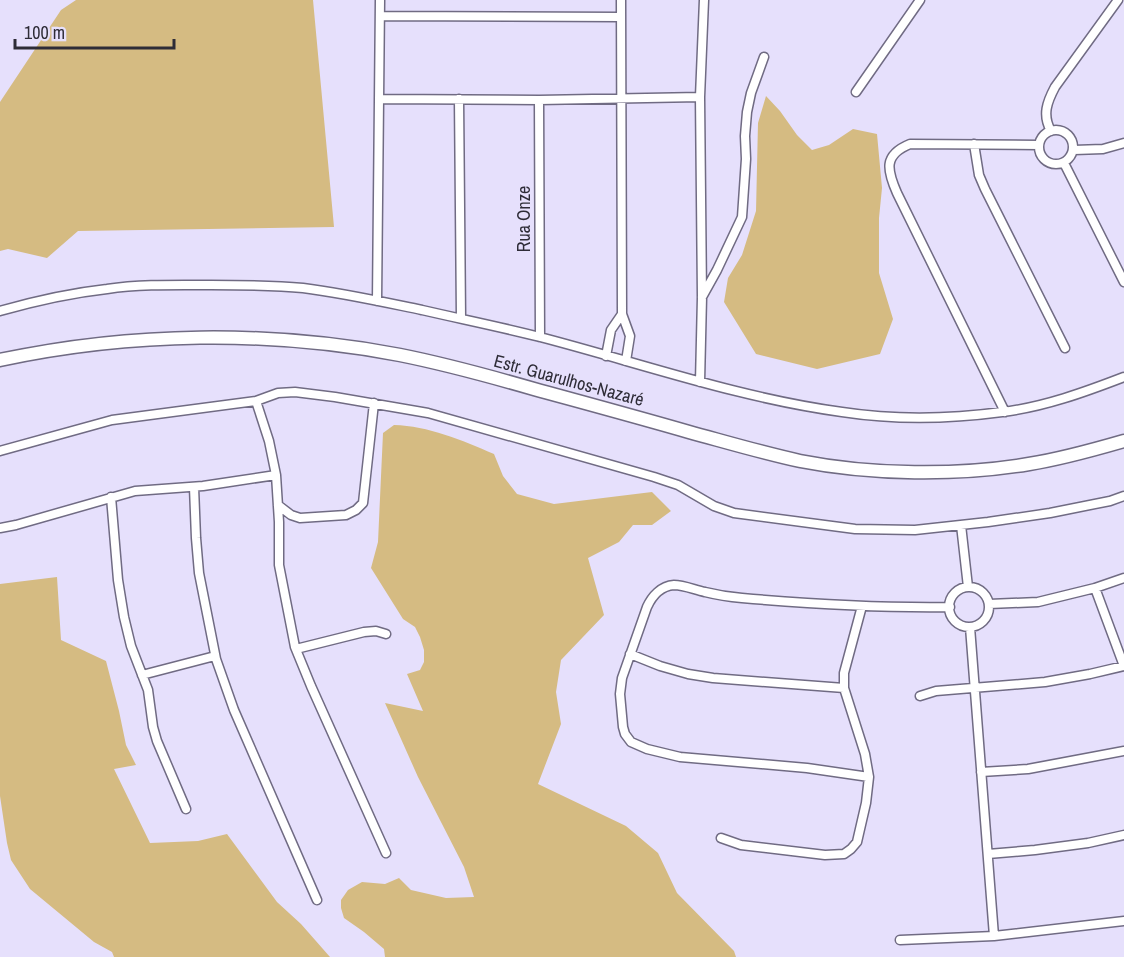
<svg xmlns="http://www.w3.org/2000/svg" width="1124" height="957" font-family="'Archivo Narrow',sans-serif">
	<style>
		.green { fill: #d5bb82 }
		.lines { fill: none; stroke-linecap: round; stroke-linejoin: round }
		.minor-casing { stroke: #706b83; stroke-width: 11 }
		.secondary-casing { stroke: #706b83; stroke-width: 15 }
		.minor { stroke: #fff; stroke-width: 8 }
		.secondary { stroke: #fff; stroke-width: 12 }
		.labels { text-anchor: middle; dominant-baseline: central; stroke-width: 4.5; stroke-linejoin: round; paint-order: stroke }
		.street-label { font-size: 18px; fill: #2e2c37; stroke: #e6e0fc }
	</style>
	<rect width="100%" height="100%" fill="#e6e0fc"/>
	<path class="green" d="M76,0H313L334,227L78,231L47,258L8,249L0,251V102L61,10Z
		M766,96L780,111L797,135L812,150L829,145L853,129L877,134L882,188L879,218V273L893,319L880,354L817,369L756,354L724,302L728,278L742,255L756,211L758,123Z
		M394,425C428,426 462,440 494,454L503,476L517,494L554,504L652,492L671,511L652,525H633L619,542L588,558L604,615L561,660L556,692L561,724L538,784L626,826L658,853L677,893L734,951L736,957H385L384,949L364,932L344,918L341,908V900L348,890L362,882L385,884L399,878L411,890L446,898L474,897L464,867L418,777L385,703L423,711L407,674L420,670L424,662V650L420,637L415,627L403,619L371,568L378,542L383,433Z
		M57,577L61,640L106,661L119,711L126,745L136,765L114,769L150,843L198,841L227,834L277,902L301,924L330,957H114L112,952L94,942L30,889L11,860L7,843L0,796V584Z"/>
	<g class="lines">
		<defs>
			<path id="minor" d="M621,0L622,314L630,336L626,361
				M380,16L621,17
				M856,92L920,0
				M379,99L539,100L700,97
				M459,99L461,318
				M539,100L540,337
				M1039 147a17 17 0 1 1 34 0a17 17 0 1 1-34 0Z
				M1051,131C1042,115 1047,102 1055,87L1118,0
				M974,144L979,175L985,189L1065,348
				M1074,150L1103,149L1124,143
				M1064,163L1124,282
				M702,297L717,270L742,217L746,159L745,136L747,112L751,93L764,57
				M377,301L380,0
				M0,311C35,301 71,293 107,289C141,284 176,285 211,285C241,285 272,285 303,288C343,293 383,302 422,310C461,319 501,327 540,337C640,363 739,398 842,412C894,420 950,419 1002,412C1044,407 1085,392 1124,377
				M606,356L611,330L622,314
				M700,382L702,297L700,97L704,0
				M256,401L269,441L276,475L279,522V565L295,647L311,686L386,853
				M1005,412L897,193C887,170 883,155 910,144L1039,145
				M0,451L112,420L256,401L278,393L295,392L335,397L428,413L654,477L678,485L714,506L734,513L855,529L915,530L988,522L1050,513L1110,501L1124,496
				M194,487L196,538L199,573L216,659L234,710L317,900
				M111,497L118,580L124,617L131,646L148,690L153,727L157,741L186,809
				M278,505L291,515L300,518L346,515L356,510L363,503L374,403
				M961,525L968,587
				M0,528L16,525L135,491L203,486L276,475
				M949 607a20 20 0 1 1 40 0a20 20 0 1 1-40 0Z
				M1095,588L1124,666
				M989,604L1038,602L1095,588L1124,578
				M970,627L994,936
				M296,649L364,632L376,631L386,634
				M630,654L660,666L688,674L713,678L844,688
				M142,675L215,656
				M920,696L936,691L1045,682L1090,674L1124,666
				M981,772L1028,769L1124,751
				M869,777L807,768L680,757L647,749L631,742L625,734L623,727L620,694L622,678L647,607C652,596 661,586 674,585C684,585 695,590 705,592C717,595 730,597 742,598C811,604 880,608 950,607
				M721,838L741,845L825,855L844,854L851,849L857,842L866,803L869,777L865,754L844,688V673L862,606
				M988,854L1035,850L1088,843L1124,835
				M900,940L994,936L1124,921"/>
			<path id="secondary" d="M0,360C131,332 269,330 400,355C445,364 489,376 534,389C585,403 637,417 689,432C726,442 763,453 800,461C871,475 958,476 1029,464C1061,459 1093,450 1124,441"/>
		</defs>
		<use href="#minor" class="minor-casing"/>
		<use href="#secondary" class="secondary-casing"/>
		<use href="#minor" class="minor"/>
		<use href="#secondary" class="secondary"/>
	</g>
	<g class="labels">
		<g class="street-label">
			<text transform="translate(523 219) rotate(-90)">Rua Onze</text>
			<text transform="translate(569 380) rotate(15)">Estr. Guarulhos-Nazaré</text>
		</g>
	</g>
	<path d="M15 39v9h159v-9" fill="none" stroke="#2e2c37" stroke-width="3"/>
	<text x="24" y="39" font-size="18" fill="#2e2c37" stroke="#e6e0fc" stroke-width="4.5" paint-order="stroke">100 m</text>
</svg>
